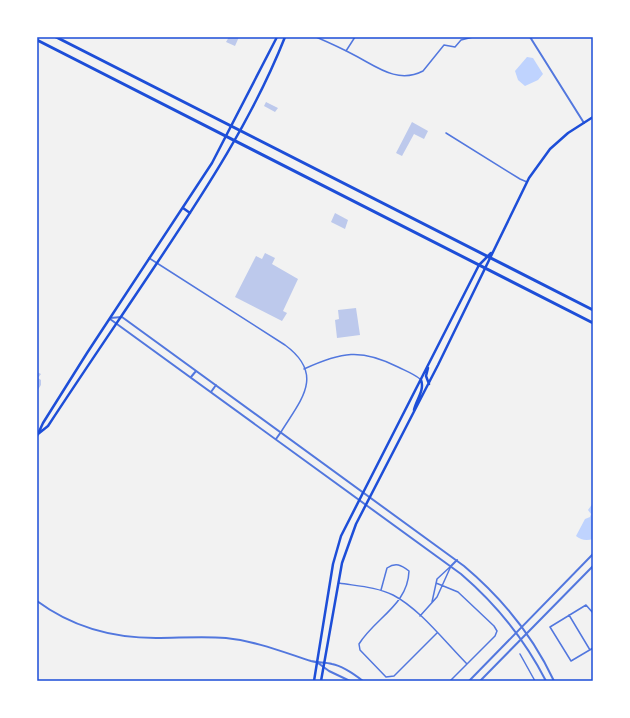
<svg xmlns="http://www.w3.org/2000/svg" width="630" height="718" font-family="'Titillium Web',sans-serif">
	<style>
		.water { fill: #bfd3fe }
		.building { fill: #bdc9ec }
		.lines { fill: none; stroke-linecap: round; stroke-linejoin: round }
		.minor { stroke: #5277de; stroke-width: 1.5 }
		.tertiary { stroke: #5277de; stroke-width: 2 }
		.secondary { stroke: #1d4ed8; stroke-width: 2.5 }
		.primary { stroke: #1d4ed8; stroke-width: 2.5 }
		.trunk { stroke: #1d4ed8; stroke-width: 3 }
		.neatline { fill: none; stroke: #1d4ed8; stroke-width: 1.5 }
	</style>
	<rect width="100%" height="100%" fill="#f2f2f2"/>
	<path class="water" d="M527,57L533,58L543,74L538,80L525,86L518,80L515,71Z
		M593,503V539C586,541 581,540 576,536L585,519L590,517L591,514L588,510Z"/>
	<path class="building" d="M229,37H239L235,46L226,42Z
		M266,102L278,108L275,112L264,106Z
		M412,122L428,131L424,139L414,134L402,156L396,153Z
		M335,213L348,220L345,229L331,222Z
		M265,253L275,258L272,264L298,279L283,311L287,313L282,321L235,297L256,256L262,259Z
		M356,308L360,335L337,338L335,320L339,319L338,310Z
		M37,372L41,374L38,378L41,380V385L37,391Z"/>
	<g class="lines">
		<path class="minor" d="M316,37C330,43 343,49 356,56C377,67 398,84 423,71L444,45L455,47L461,40L473,37
			M346,51L355,37
			M446,133L520,179L527,182
			M149,258L285,345C326,375 300,401 281,432
			M304,369C341,352 361,348 398,367C406,371 414,374 420,379
			M339,583C357,586 377,587 393,595C420,609 445,642 467,664
			M436,583L458,592L494,626L497,631L495,636L450,681
			M381,590L387,568C396,562 401,565 409,571C408,605 375,618 359,644L360,650L386,677L394,676L437,633
			M432,602L437,579L451,566
			M593,613L586,605L550,627L571,661L593,648
			M569,615L590,650
			M420,616L437,597L451,566
			M520,654L535,681"/>
		<path class="tertiary" d="M530,37L584,123
			M110,318L122,317L464,566C502,598 533,636 554,681
			M110,319L461,574C496,604 525,640 546,681
			M191,377L196,371
			M211,392L216,385
			M276,439L281,432
			M451,566L457,560
			M37,601C72,627 113,638 156,638C179,638 203,636 226,638C255,641 283,652 311,661C318,663 325,662 332,664C343,666 354,674 363,681
			M318,663L329,671L350,681
			M469,681L593,554
			M480,681L593,566"/>
		<path class="secondary" d="M183,208L190,213
			M38,434L48,426C84,371 121,317 157,263C205,191 253,118 285,37
			M37,436L43,423L87,353L212,163L277,37"/>
		<path class="primary" d="M428,368L426,376L429,384
			M414,410C416,400 425,390 421,380
			M314,681L333,564L341,536L479,265L491,253
			M321,681L342,563L356,524L438,365L529,178L550,149L568,133L593,117"/>
		<path class="trunk" d="M56,37L593,310
			M37,40L593,323"/>
	</g>
	<rect width="630" height="718" fill="none" stroke="#ffffff" stroke-width="76"/>
	<rect x="38" y="38" width="554" height="642" class="neatline"/>
</svg>
